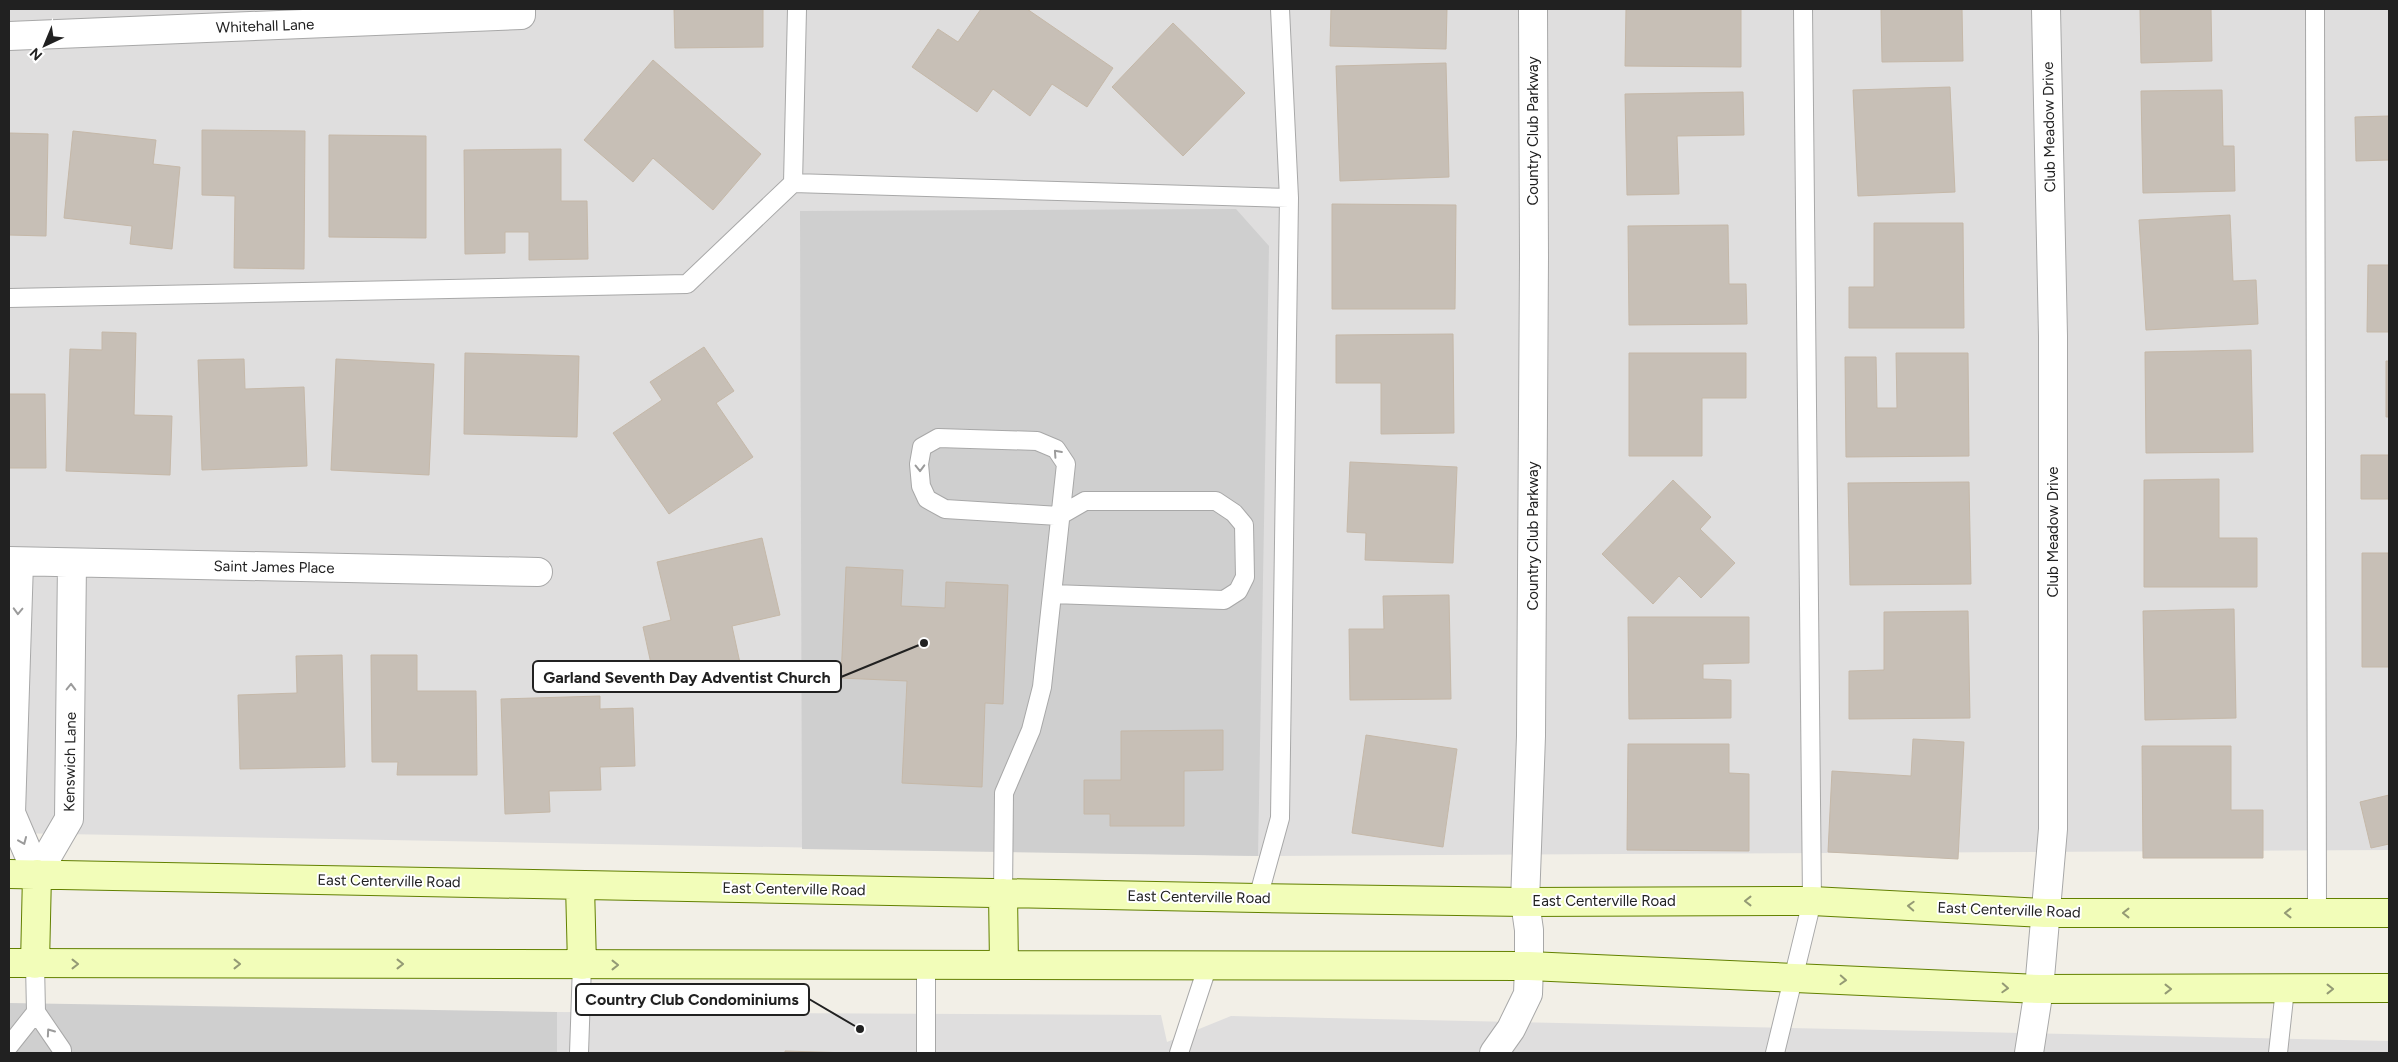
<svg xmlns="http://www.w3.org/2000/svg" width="2398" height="1062" font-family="Figtree,sans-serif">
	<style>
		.residential { fill: #dfdede }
		.religious { fill: #cfcfcf }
		.building { fill: #c7bfb6; stroke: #c5b8a8 }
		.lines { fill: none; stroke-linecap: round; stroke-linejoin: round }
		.service-casing { stroke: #a8a8a8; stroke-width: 20 }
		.minor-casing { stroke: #a8a8a8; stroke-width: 30 }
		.secondary-casing { stroke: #638000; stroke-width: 30 }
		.service { stroke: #fff; stroke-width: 18 }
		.minor { stroke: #fff; stroke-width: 28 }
		.secondary { stroke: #f2fdb9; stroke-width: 28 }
		.oneway { stroke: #9b9b9b }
		.oneway2 { stroke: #949a75 }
		.labels { text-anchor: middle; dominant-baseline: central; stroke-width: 4; stroke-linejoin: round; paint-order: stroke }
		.street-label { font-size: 15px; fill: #212121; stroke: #fff }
		.leader { fill: none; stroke: #212121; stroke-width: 2 }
		.callout-dot { fill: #212121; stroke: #fff; stroke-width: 2 }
		.callout { fill: #fff; stroke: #212121; stroke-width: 2 }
		.callout-label { font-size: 16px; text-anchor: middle; font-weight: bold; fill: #212121 }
	</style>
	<rect width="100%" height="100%" fill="#f2efe7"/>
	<path class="residential" d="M9,9H2389V850L1258,856L9,833Z
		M557,1012L1161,1015L1167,1042L1231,1016L2389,1041V1053H557Z"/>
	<path class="religious" d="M1236,209L1269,246L1258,856L802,849L800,211Z
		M9,1003L557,1012V1053H9Z"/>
	<path class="building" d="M674,9H763V47L675,48Z
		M981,9H1027L1113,68L1087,107L1052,84L1030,116L993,89L977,112L912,67L938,29L958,42Z
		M1331,9H1447L1446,49L1330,46Z
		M1626,9H1741V67L1625,66Z
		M1881,9H1962L1963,61L1882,62Z
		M2140,9H2211L2212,61L2141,63Z
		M1173,23L1245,93L1183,156L1112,87Z
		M653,60L761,154L713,210L653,158L633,182L584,140Z
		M1446,63L1449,177L1340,181L1336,66Z
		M1950,87L1955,192L1858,196L1853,90Z
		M2222,90L2223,146H2234L2235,191L2143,193L2141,91Z
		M1743,92L1744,135L1677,136L1679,194L1627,195L1625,94Z
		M2389,116V160L2356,161L2355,117Z
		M202,130L305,131L304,269L234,268L235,196L202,195Z
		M73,131L156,140L153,164L180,167L172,249L130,244L132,226L64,218Z
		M9,133L48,134L46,236L9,235Z
		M329,135L426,136V238L329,237Z
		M561,149V201H587L588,259L529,260V232H505V253L465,254L464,150Z
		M1332,204L1456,205L1455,309H1332Z
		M2230,215L2233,281L2256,280L2258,324L2146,330L2139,220Z
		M1874,223H1963L1964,328H1849V287H1874Z
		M1728,225L1729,284H1746L1747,324L1629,325L1628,226Z
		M2368,265H2389V332H2367Z
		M102,332L136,333L134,415L172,416L170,475L66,471L70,349L102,350Z
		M1453,334L1454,433L1381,434V383H1336V335Z
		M704,347L734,391L716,403L753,457L669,514L613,433L662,400L650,382Z
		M2251,350L2253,452L2146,453L2145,352Z
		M465,353L579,356L577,437L464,434Z
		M1629,353H1746V398H1702V456H1629Z
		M1896,353H1968L1969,456L1846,457L1845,357H1876L1877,408H1897Z
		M244,359L245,389L304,387L307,466L202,470L198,360Z
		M336,359L434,364L429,475L331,470Z
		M2386,361H2389V417H2386Z
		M9,394H45L46,468H9Z
		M2361,455H2389V499H2361Z
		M1350,462L1457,467L1453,563L1365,560L1366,533L1347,532Z
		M2219,479V538H2257V587H2144V480Z
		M1673,480L1711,517L1700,529L1735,563L1701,598L1679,576L1653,604L1602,554Z
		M1969,482L1971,584L1850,585L1848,483Z
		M762,538L780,615L732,626L740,663L655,682L643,627L671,620L657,562Z
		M2362,553H2389V667H2362Z
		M846,567L903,570L901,606L945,608L946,582L1008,585L1003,704L985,703L982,787L902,783L907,681L841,678Z
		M1449,595L1451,699L1350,700L1349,629H1384L1383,596Z
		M2234,609L2236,718L2145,720L2143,611Z
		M1968,611L1970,718L1849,719V671L1884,670V612Z
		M1628,617H1749V663L1703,664V679L1731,680V718L1629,719Z
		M342,655L345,767L240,769L238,695L297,693L296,656Z
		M371,655H417V691H476L477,775H397L398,762H372Z
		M600,696V709L633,708L635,766L600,767L601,790L549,791L550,812L505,814L501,699Z
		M1223,730V770L1184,771V826H1110V814H1084V780H1121V731Z
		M1366,735L1457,749L1443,847L1352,833Z
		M1913,739L1964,742L1958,859L1828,852L1832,771L1911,776Z
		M1628,744H1729V773L1749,774V851L1627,850Z
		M2142,746H2231V810H2263V858H2143Z
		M2389,795V844L2371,848L2360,802Z
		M785,1051L850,1053H785Z"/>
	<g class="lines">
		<defs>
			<path id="service" d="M2315,9L2317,913
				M793,183L1289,198
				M9,298L687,284L793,183L797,9
				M1003,893L1004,793L1031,730L1042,687L1066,464L1056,449L1037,441L938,438L922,447L919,464L921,486L927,499L945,509L1059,516L1085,501H1216L1234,513L1244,525L1245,577L1238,591L1224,600L1052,594
				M1258,898L1280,818L1289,198L1280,9
				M35,964L36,1012L62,1050V1053
				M926,965V1053
				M9,1046L36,1012
				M579,1053L582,965
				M1179,1053L1208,965
				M1775,1053L1812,901L1803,9
				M2278,1053L2285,989"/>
			<path id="minor" d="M9,36L521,15V9
				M9,561L538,572
				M19,562L11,813L37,874L69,819L72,563
				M1494,1053L1511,1029L1528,994L1529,966V930L1525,902L1531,736L1534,257L1533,9
				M2029,1053L2039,989L2053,829V336L2046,9"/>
			<path id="secondary" d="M9,874L1258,898L1525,902L1812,901L2045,913H2389
				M580,885L582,965
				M1003,893L1004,965
				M9,963L1529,966L2039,989L2389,988
				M35,964L37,874"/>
		</defs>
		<use href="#service" class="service-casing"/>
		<use href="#minor" class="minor-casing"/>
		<use href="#secondary" class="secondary-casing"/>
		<use href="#service" class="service"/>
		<use href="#minor" class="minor"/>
		<use href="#secondary" class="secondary"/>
	</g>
	<defs><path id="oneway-chevron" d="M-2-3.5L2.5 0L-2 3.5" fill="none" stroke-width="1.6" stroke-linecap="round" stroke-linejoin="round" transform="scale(1.25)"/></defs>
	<g class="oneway">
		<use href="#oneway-chevron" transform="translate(1057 453) rotate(-132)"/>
		<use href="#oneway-chevron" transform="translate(920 468) rotate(89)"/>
		<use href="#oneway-chevron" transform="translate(18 611) rotate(92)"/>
		<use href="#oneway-chevron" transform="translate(71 687) rotate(-89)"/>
		<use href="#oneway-chevron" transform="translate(23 841) rotate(67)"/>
		<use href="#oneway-chevron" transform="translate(50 1032) rotate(-125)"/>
	</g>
	<g class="oneway2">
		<use href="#oneway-chevron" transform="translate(1748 901) rotate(180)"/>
		<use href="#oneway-chevron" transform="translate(1911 906) rotate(-177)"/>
		<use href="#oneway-chevron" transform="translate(2126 913) rotate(180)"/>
		<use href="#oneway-chevron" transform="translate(2288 913) rotate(180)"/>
		<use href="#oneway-chevron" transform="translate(75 964)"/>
		<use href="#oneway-chevron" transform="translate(237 964)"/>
		<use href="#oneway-chevron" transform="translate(400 964)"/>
		<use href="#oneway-chevron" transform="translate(615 965)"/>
		<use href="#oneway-chevron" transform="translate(1843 980) rotate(3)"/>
		<use href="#oneway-chevron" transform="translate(2005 988) rotate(3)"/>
		<use href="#oneway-chevron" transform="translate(2168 989)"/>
		<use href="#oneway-chevron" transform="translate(2330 989)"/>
	</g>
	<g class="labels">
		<g class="street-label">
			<text transform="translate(265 26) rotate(-2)">Whitehall Lane</text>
			<text transform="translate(2049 127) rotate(-91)">Club Meadow Drive</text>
			<text transform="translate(1533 131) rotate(-90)">Country Club Parkway</text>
			<text transform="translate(2053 532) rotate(-90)">Club Meadow Drive</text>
			<text transform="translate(1533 536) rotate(-90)">Country Club Parkway</text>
			<text transform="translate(274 567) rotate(1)">Saint James Place</text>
			<text transform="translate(70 762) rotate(-89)">Kenswich Lane</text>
			<text transform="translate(389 881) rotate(1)">East Centerville Road</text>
			<text transform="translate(794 889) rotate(1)">East Centerville Road</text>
			<text transform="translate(1199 897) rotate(1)">East Centerville Road</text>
			<text x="1604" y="901">East Centerville Road</text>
			<text transform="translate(2009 910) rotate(2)">East Centerville Road</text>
		</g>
	</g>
	<path class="leader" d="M924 643L841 677M860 1029L809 999"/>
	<g class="callout-dot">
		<circle cx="924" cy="643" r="5"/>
		<circle cx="860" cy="1029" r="5"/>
	</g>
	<g class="callout">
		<rect x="533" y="661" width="308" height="31" rx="5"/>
		<rect x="576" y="984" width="233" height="31" rx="5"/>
	</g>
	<g class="callout-label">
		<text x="687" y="683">Garland Seventh Day Adventist Church</text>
		<text x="692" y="1005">Country Club Condominiums</text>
	</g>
	<rect width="2398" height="1062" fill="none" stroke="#212121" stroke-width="20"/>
	<g transform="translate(45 45) rotate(224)" stroke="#ffffff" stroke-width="4" paint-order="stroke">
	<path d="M0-4L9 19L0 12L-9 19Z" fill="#212121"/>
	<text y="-8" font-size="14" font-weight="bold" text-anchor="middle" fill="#212121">N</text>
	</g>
</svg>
